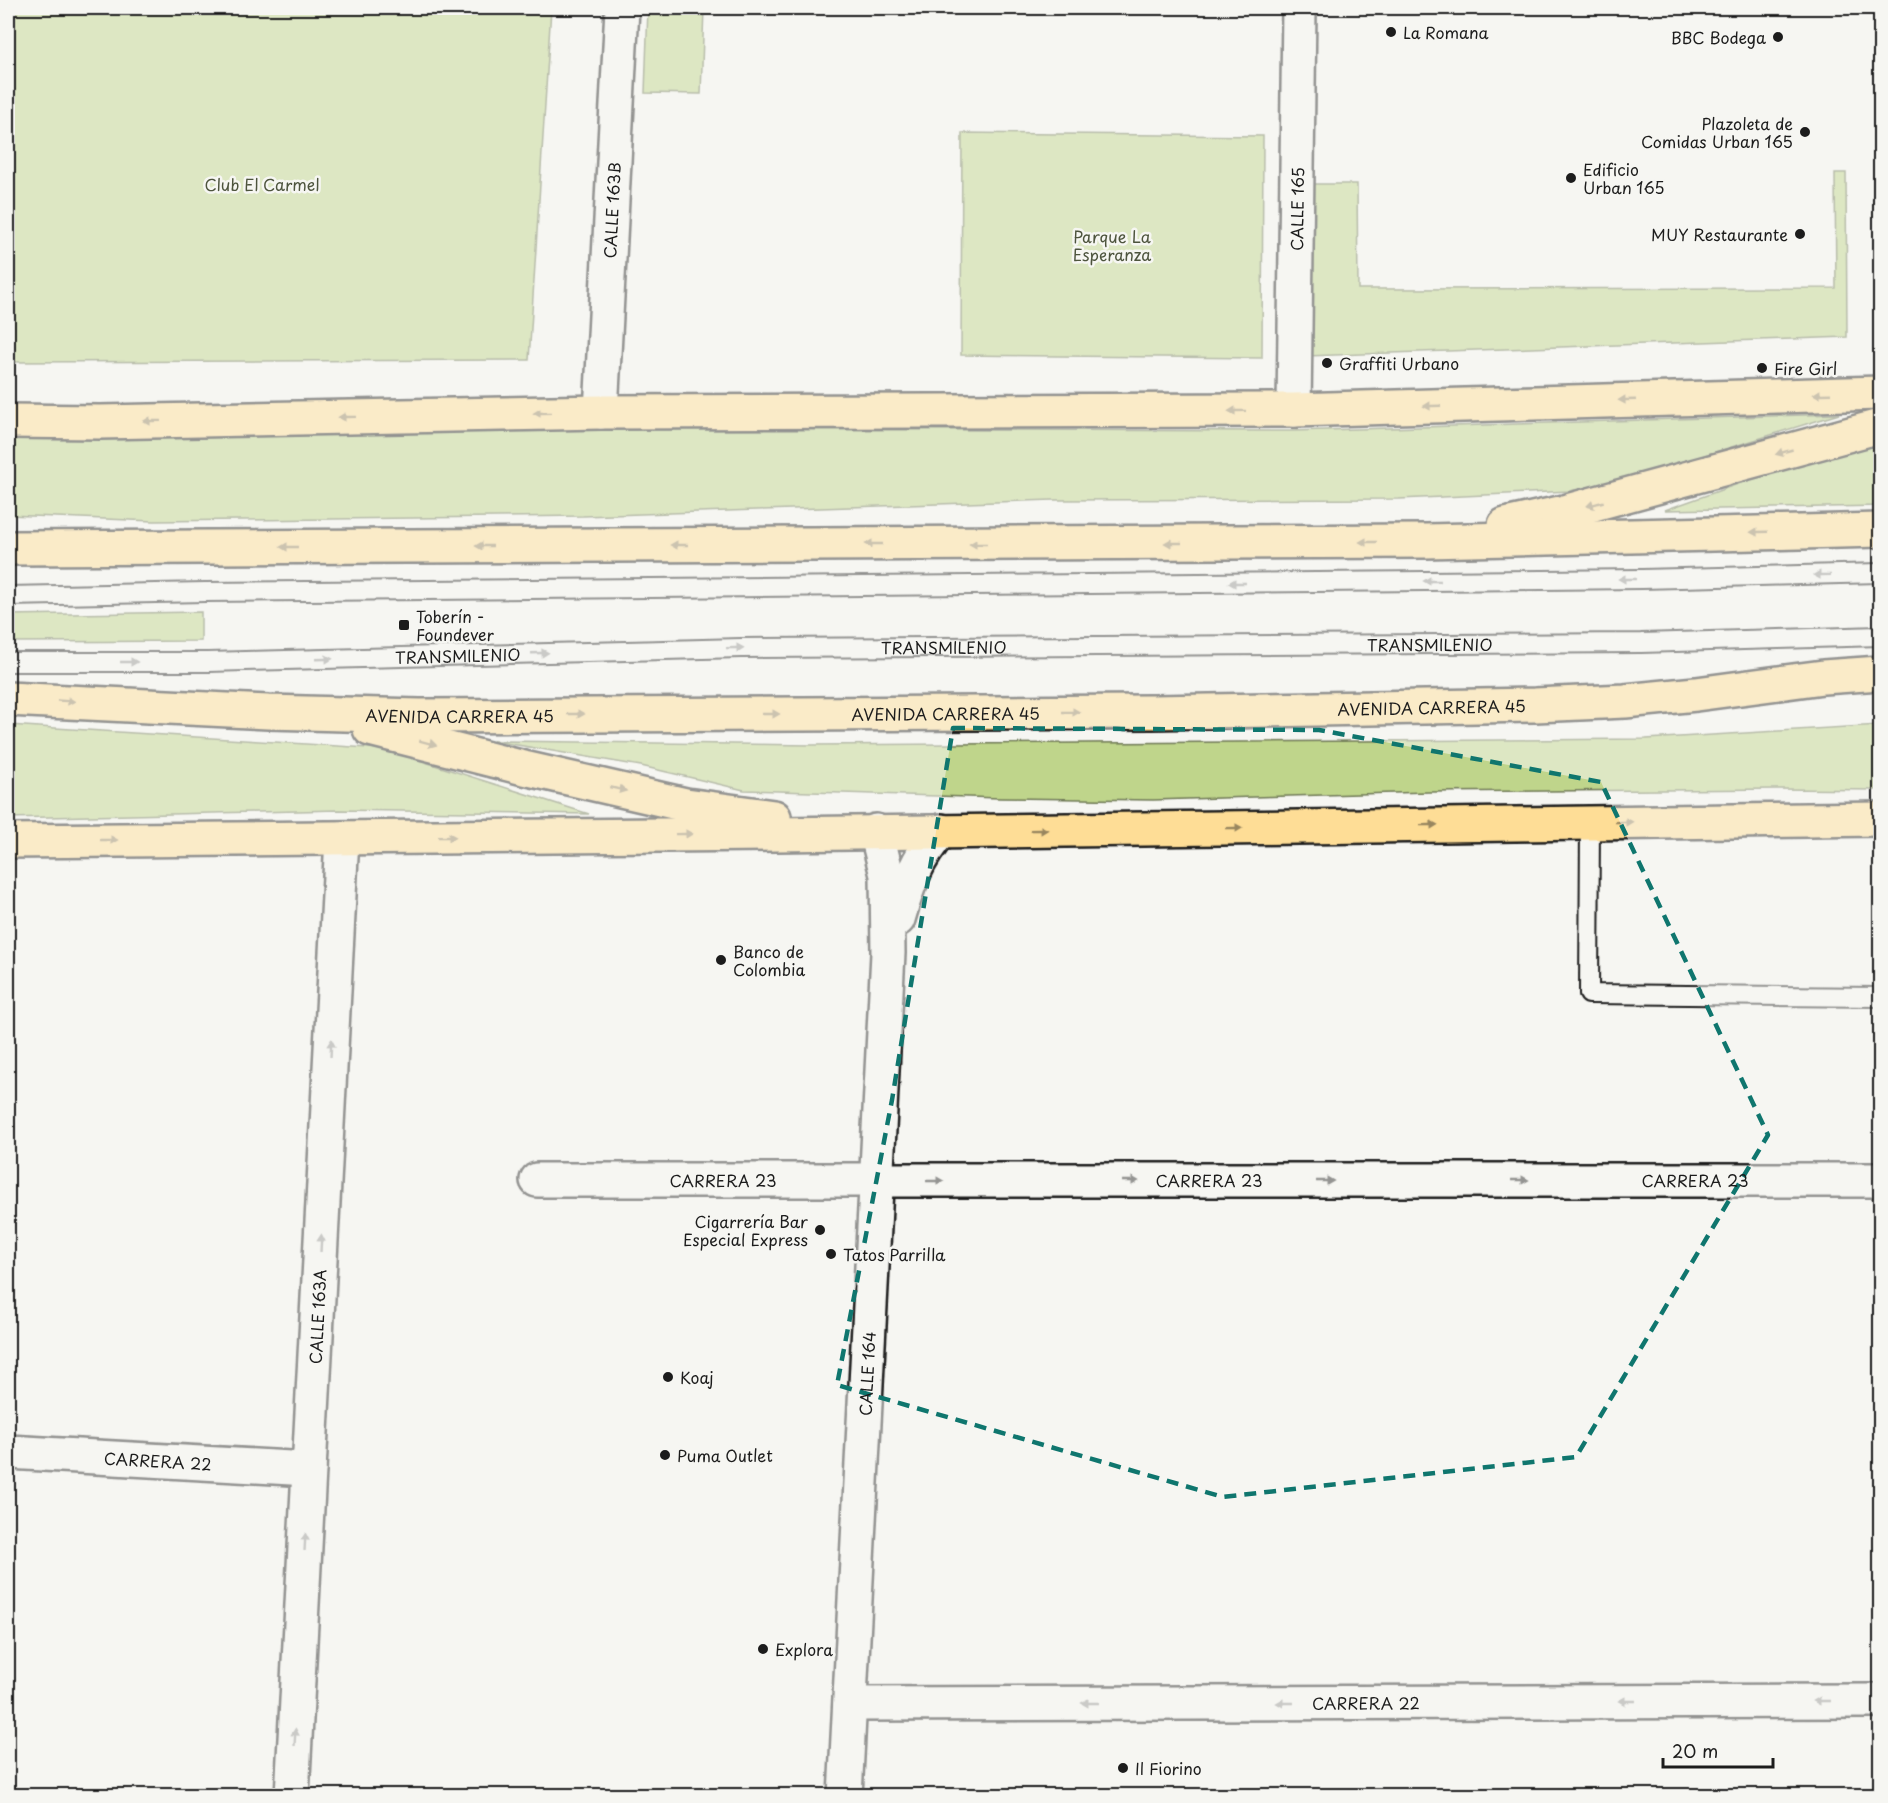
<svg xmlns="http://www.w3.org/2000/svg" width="1888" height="1803" font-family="'Playpen Sans',sans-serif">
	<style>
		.green { fill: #bfd58b; stroke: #6e7854; stroke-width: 1.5 }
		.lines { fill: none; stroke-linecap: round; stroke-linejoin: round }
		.service-casing { stroke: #1c1c1c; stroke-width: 22 }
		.minor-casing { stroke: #1c1c1c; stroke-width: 38 }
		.tertiary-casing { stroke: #1c1c1c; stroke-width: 38 }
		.secondary-casing { stroke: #1c1c1c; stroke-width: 38 }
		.trunk-casing { stroke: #1c1c1c; stroke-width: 38 }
		.service { stroke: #f6f6f2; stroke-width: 18 }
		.minor { stroke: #f6f6f2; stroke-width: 33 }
		.tertiary { stroke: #f6f6f2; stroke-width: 33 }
		.secondary { stroke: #f6f6f2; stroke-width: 33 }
		.trunk { stroke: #fedd96; stroke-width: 33 }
		.oneway { fill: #98865f }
		.oneway2 { fill: #949492 }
		.marked { fill: none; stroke: #0f766e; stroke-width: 4.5; stroke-dasharray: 12 8; stroke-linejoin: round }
		.poi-dot { fill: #1c1c1c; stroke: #f6f6f2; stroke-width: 2 }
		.labels { text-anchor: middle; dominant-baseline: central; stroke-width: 5; stroke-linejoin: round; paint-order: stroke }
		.poi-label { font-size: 16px; fill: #1c1c1c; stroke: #f6f6f2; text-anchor: start }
		.park-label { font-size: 16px; fill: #4d543d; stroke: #f6f6f2 }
		.street-label { font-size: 16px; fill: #1c1c1c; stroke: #f6f6f2 }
	</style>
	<rect width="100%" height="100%" fill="#f6f6f2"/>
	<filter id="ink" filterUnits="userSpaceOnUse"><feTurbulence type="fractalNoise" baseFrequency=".0167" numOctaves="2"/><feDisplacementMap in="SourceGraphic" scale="12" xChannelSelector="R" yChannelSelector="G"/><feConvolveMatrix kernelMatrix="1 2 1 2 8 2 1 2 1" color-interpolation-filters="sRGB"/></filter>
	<g filter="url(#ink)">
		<path class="green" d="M8,8H551L529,360L8,362Z
			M648,8H704L701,94L645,93Z
			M962,133L1263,136L1262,358L961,355Z
			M1835,173H1846L1847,337L1306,356L1309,184H1357L1358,289L1836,288Z
			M1839,414L1630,478L1570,491L1399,499L1053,500L583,516L154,521L8,515V436L647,429L1293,431Z
			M1880,444V506L1665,510L1797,463Z
			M201,612V641L8,642V615Z
			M8,725L384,749L589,814L338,810L8,818Z
			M1880,725V790L1779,789L1428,792L1153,800L1000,798L744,790L641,766L493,741L811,745L1646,739Z"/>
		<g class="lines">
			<defs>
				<g id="service">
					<path d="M8,596L205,592L1642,579L1880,573"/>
					<path id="s1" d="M8,662H208L741,648L1641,643L1880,636"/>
					<path d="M1590,823L1589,994L1880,997"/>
				</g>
				<g id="minor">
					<path id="s2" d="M1294,410L1299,8"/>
					<path id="s3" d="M537,1180H1880"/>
					<path id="s4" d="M8,1452L309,1469"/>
					<path id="s5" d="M850,1704L1880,1701"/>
					<path id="s6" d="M292,1796L342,838"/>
				</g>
				<g id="tertiary">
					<path id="s7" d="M601,412L622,8"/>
				</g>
				<g id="secondary">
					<path d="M898,919C908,884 916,859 941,831"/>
					<path id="s8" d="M845,1796L888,953L887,875L876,831"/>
				</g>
				<g id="trunk">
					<path d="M8,421L100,422L601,412L1294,410L1880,393"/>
					<path d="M1505,525L1564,512L1880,426"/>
					<path d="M8,548L1426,541L1880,530"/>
					<path id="s9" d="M8,699L268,712L420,716L1153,712L1535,705L1625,701L1696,694L1823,677L1880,673"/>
					<path d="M370,729L524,768L686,805L774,817"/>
					<path d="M8,841L777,834L1880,819"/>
				</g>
			</defs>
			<use href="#service" class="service-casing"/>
			<use href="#minor" class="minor-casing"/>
			<use href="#tertiary" class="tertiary-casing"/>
			<use href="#secondary" class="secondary-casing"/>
			<use href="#trunk" class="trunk-casing"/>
			<use href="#service" class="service"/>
			<use href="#minor" class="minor"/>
			<use href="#tertiary" class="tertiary"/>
			<use href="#secondary" class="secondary"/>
			<use href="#trunk" class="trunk"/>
		</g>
		<defs><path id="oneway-solid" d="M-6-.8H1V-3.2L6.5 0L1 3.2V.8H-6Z" transform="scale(1.5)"/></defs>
		<g class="oneway">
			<use href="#oneway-solid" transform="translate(1822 394) rotate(178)"/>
			<use href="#oneway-solid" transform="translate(1627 400) rotate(178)"/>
			<use href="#oneway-solid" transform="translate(1432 406) rotate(178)"/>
			<use href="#oneway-solid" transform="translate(1237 411) rotate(179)"/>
			<use href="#oneway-solid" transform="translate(542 413) rotate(179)"/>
			<use href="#oneway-solid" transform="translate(347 417) rotate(179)"/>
			<use href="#oneway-solid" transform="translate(152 421) rotate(179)"/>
			<use href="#oneway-solid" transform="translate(1784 452) rotate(164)"/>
			<use href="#oneway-solid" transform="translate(1595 504) rotate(165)"/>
			<use href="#oneway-solid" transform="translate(1759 532) rotate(178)"/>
			<use href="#oneway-solid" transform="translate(1368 542) rotate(180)"/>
			<use href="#oneway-solid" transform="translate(1173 543) rotate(180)"/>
			<use href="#oneway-solid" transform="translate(874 544) rotate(180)"/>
			<use href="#oneway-solid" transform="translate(978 544) rotate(180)"/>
			<use href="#oneway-solid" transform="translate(679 545) rotate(180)"/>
			<use href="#oneway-solid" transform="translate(484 546) rotate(180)"/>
			<use href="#oneway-solid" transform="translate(289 547) rotate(180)"/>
			<use href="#oneway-solid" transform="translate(66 701) rotate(3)"/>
			<use href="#oneway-solid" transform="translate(1071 712)"/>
			<use href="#oneway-solid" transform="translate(576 714)"/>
			<use href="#oneway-solid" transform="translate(771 714)"/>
			<use href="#oneway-solid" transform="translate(428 743) rotate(15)"/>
			<use href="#oneway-solid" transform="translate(618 789) rotate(13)"/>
			<use href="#oneway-solid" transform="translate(1624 822) rotate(-1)"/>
			<use href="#oneway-solid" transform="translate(1429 825) rotate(-1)"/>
			<use href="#oneway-solid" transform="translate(1234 828) rotate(-1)"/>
			<use href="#oneway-solid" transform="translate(1039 830) rotate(-1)"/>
			<use href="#oneway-solid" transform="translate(684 834) rotate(-1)"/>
			<use href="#oneway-solid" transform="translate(447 837) rotate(-1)"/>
			<use href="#oneway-solid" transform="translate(109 840)"/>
		</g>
		<g class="oneway2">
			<use href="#oneway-solid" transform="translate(1822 575) rotate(179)"/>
			<use href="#oneway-solid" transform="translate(1627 579) rotate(180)"/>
			<use href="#oneway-solid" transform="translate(1432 581) rotate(180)"/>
			<use href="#oneway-solid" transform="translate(1237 583) rotate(180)"/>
			<use href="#oneway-solid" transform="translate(735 648) rotate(-1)"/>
			<use href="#oneway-solid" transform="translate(540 653) rotate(-2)"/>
			<use href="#oneway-solid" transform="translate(324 659) rotate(-2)"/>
			<use href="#oneway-solid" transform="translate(129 662)"/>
			<use href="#oneway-solid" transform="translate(331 1048) rotate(-87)"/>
			<use href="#oneway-solid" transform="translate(1520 1180)"/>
			<use href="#oneway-solid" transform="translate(935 1181)"/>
			<use href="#oneway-solid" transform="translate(1130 1181)"/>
			<use href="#oneway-solid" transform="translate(1325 1181)"/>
			<use href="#oneway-solid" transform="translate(321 1243) rotate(-87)"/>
			<use href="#oneway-solid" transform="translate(305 1542) rotate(-87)"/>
			<use href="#oneway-solid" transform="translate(1627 1701) rotate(180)"/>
			<use href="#oneway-solid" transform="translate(1822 1701) rotate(180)"/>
			<use href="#oneway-solid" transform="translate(1090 1703) rotate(180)"/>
			<use href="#oneway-solid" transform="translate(1285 1703) rotate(180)"/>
			<use href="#oneway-solid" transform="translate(295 1737) rotate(-87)"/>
		</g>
	</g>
	<path d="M0 0H1888V1803H0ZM953,728L1319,730L1601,782L1768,1135L1576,1457L1223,1497L837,1385L892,1100Z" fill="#f6f6f2" fill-opacity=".55" fill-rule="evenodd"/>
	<path class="marked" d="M953,728L1319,730L1601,782L1768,1135L1576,1457L1223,1497L837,1385L892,1100Z"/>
	<g class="poi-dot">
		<circle cx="1391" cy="32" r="6"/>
		<circle cx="1778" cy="37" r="6"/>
		<circle cx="1805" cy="132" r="6"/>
		<circle cx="1571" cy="178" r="6"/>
		<circle cx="1800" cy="234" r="6"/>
		<circle cx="1327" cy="363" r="6"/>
		<circle cx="1762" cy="368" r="6"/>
		<rect x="398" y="619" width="12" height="12" rx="3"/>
		<circle cx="721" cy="960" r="6"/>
		<circle cx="820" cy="1230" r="6"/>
		<circle cx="831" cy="1254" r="6"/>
		<circle cx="668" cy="1377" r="6"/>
		<circle cx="665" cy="1455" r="6"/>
		<circle cx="763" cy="1649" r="6"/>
		<circle cx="1123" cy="1768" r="6"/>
	</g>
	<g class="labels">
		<g class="poi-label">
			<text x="1403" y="32">La Romana</text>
			<text x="1766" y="37" text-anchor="end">BBC Bodega</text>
			<text x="1793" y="123" text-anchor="end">Plazoleta de<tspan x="1793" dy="18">Comidas Urban 165</tspan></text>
			<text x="1583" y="169">Edificio<tspan x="1583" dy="18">Urban 165</tspan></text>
			<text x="1788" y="234" text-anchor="end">MUY Restaurante</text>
			<text x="1339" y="363">Graffiti Urbano</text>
			<text x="1774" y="368">Fire Girl</text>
			<text x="416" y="616">Toberín -<tspan x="416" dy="18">Foundever</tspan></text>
			<text x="733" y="951">Banco de<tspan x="733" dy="18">Colombia</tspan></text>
			<text x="808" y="1221" text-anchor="end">Cigarrería Bar<tspan x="808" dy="18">Especial Express</tspan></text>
			<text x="843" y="1254">Tatos Parrilla</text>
			<text x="680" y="1377">Koaj</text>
			<text x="677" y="1455">Puma Outlet</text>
			<text x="775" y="1649">Explora</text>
			<text x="1135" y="1768">Il Fiorino</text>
		</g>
		<g class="park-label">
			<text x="262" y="184">Club El Carmel</text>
			<text x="1112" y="236">Parque La<tspan x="1112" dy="18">Esperanza</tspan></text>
		</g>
		<g class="street-label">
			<text stroke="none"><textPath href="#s2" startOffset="201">CALLE 165</textPath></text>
			<text stroke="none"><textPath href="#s7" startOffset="202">CALLE 163B</textPath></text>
			<text stroke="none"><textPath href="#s1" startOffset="1422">TRANSMILENIO</textPath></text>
			<text stroke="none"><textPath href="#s1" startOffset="936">TRANSMILENIO</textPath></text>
			<text stroke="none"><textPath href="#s1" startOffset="450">TRANSMILENIO</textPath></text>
			<text stroke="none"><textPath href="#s9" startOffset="1424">AVENIDA CARRERA 45</textPath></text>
			<text stroke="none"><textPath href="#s9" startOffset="938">AVENIDA CARRERA 45</textPath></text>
			<text stroke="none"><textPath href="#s9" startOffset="452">AVENIDA CARRERA 45</textPath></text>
			<text stroke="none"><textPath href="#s3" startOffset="186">CARRERA 23</textPath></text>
			<text stroke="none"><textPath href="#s3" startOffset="1158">CARRERA 23</textPath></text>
			<text stroke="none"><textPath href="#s3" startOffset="672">CARRERA 23</textPath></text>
			<text stroke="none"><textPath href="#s6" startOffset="480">CALLE 163A</textPath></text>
			<text stroke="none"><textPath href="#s8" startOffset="423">CALLE 164</textPath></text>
			<text stroke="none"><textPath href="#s4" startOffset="150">CARRERA 22</textPath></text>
			<text stroke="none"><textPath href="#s5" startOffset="516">CARRERA 22</textPath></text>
		</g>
	</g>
	<rect width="1888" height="1803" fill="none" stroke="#f6f6f2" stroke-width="30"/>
	<rect x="15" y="15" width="1858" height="1773" fill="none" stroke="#1c1c1c" stroke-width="2" filter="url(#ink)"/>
	<path d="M1663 1758v9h110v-9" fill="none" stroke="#1c1c1c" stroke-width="3"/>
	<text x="1672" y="1758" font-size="18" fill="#1c1c1c" stroke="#f6f6f2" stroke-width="4.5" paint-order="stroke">20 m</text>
</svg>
